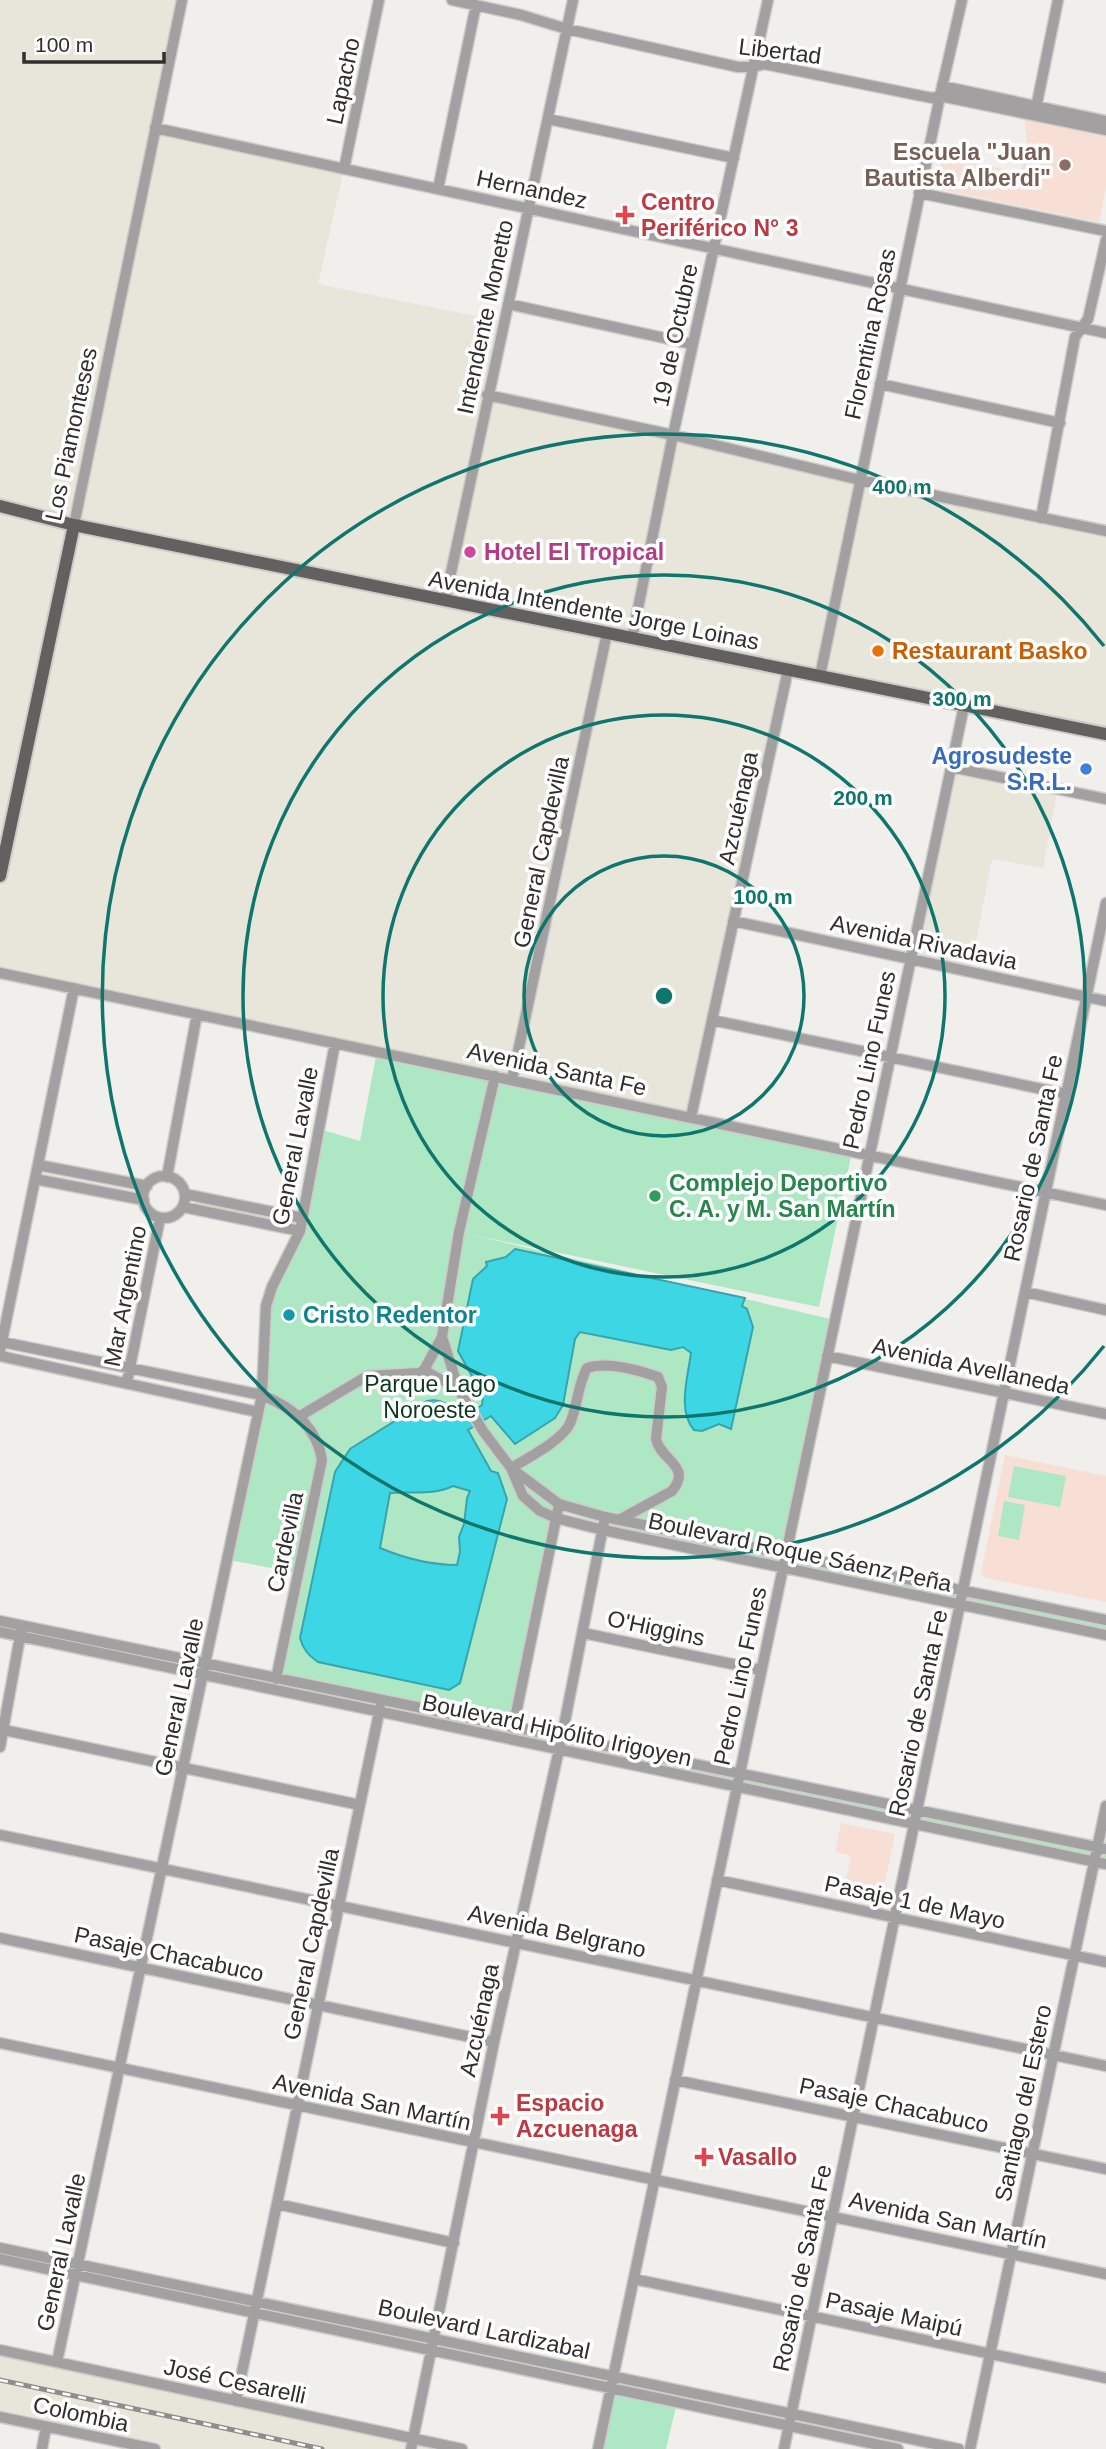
<svg xmlns="http://www.w3.org/2000/svg" width="1106" height="2449" font-family="Arial,sans-serif">
	<style>
		.built { fill: #e8e5da }
		.education { fill: #f8dfd6 }
		.green { fill: #aee7c3 }
		.water { fill: #3cd6e5; stroke: #38a4ae; stroke-width: 2; fill-rule: evenodd }
		.lines { fill: none; stroke-linecap: round; stroke-linejoin: round }
		.minor-casing { stroke: #cdccc9; stroke-width: 13 }
		.major-casing { stroke: #cdccc9; stroke-width: 16 }
		.minor { stroke: #a2a0a0; stroke-width: 10 }
		.major { stroke: #636060; stroke-width: 12 }
		.rail-casing { stroke: #8e8d8a; stroke-width: 5 }
		.rail { stroke: #fff; stroke-width: 2.5; stroke-dasharray: 8; stroke-linecap: butt }
		.ring { fill: none; stroke: #0f766e; stroke-width: 3.5 }
		.education-dot { fill: #8d6e63; stroke: #fff; stroke-width: 2.5 }
		.health-dot { fill: #e0444e; stroke: #fff; stroke-width: 2.5 }
		.hotel-dot { fill: #d1479c; stroke: #fff; stroke-width: 2.5 }
		.food-dot { fill: #e8710a; stroke: #fff; stroke-width: 2.5 }
		.shop-dot { fill: #3f7fe0; stroke: #fff; stroke-width: 2.5 }
		.leisure-dot { fill: #2e9e5b; stroke: #fff; stroke-width: 2.5 }
		.culture-dot { fill: #0f9aa8; stroke: #fff; stroke-width: 2.5 }
		.labels { text-anchor: middle; dominant-baseline: central; stroke-width: 7; stroke-linejoin: round; paint-order: stroke }
		.street-label { font-size: 23px; fill: #302f2e; stroke: #fff }
		.education-label { font-size: 23px; font-weight: bold; fill: #785e54; stroke: #fff; text-anchor: end }
		.health-label { font-size: 23px; font-weight: bold; fill: #be3a42; stroke: #fff; text-anchor: start }
		.hotel-label { font-size: 23px; font-weight: bold; fill: #b23c85; stroke: #fff; text-anchor: start }
		.food-label { font-size: 23px; font-weight: bold; fill: #c56008; stroke: #fff; text-anchor: start }
		.shop-label { font-size: 23px; font-weight: bold; fill: #366cbe; stroke: #fff; text-anchor: end }
		.leisure-label { font-size: 23px; font-weight: bold; fill: #27864d; stroke: #fff; text-anchor: start }
		.culture-label { font-size: 23px; font-weight: bold; fill: #0d838f; stroke: #fff; text-anchor: start }
		.park-label { font-size: 23px; fill: #0b3620; stroke: #fff }
		.centre { fill: #0f766e; stroke: #fff; stroke-width: 3.5 }
		.ring-label { font-size: 21px; text-anchor: middle; font-weight: bold; fill: #0f766e; stroke: #fff; stroke-width: 7; stroke-linejoin: round; paint-order: stroke }
	</style>
	<rect width="100%" height="100%" fill="#f0efeb"/>
	<path class="built" d="M0,0H182L155,128L344,169L318,284L505,322L488,395L1106,531V734L788,671L691,1117L0,973Z
		M951,767L1058,788L1043,868L992,859L970,972L910,958Z
		M0,2351L460,2449H167L27,2422L0,2416Z"/>
	<path class="education" d="M1024,117L1106,135V187L1099,222L937,189L936,186L942,156L1021,173L1027,148Z
		M1005,1455L1106,1476V1602L985,1578L981,1573Z
		M841,1823L895,1834L881,1901L874,1905L842,1898L851,1856L835,1852Z"/>
	<path class="green" d="M377,1051L495,1076L459,1232L465,1234L497,1083L851,1157L819,1307L468,1234L835,1320L786,1553L560,1504L513,1727L1106,1849V1864L0,1632V1621L276,1679L298,1573L229,1560L258,1412L266,1306L300,1231L319,1129L360,1141Z
		M1014,1466L1066,1476L1060,1507L1008,1497Z
		M1004,1501L1025,1505L1019,1540L998,1536Z
		M637,1527L1106,1624V1630L635,1533Z
		M611,2389L677,2402L666,2449H598Z"/>
	<path class="water" d="M515,1249L745,1298L742,1306L747,1309L753,1327L731,1429L719,1424L702,1431L694,1430C677,1411 688,1376 691,1353L683,1347L671,1350L580,1332L575,1339L563,1405L555,1418L515,1444L491,1416L468,1430L491,1471L498,1473L507,1499L460,1683L449,1690L318,1662C308,1655 303,1649 300,1638L335,1472L350,1449L427,1401C444,1397 451,1408 462,1419L482,1405L483,1396L458,1351L473,1279L487,1266L486,1262L506,1257ZM453,1486L470,1491L467,1498L464,1524L459,1537L460,1552L457,1565C430,1565 404,1558 380,1548L390,1493C413,1491 432,1496 453,1486Z"/>
	<g class="lines">
		<defs>
			<path id="minor" d="M452,0L521,15L567,29L738,67H753L764,64L932,98L940,96L1106,130
				M942,86L1106,121
				M1035,113L1058,0
				M548,119L734,158
				M155,128L1106,333
				M344,169L379,0
				M438,189L476,5
				M919,193L1106,231
				M508,304L692,344
				M880,384L1060,423
				M487,395L673,435L860,480L1106,531
				M1041,518L1075,337L1088,319L1106,240
				M74,525L182,0
				M445,601L573,0
				M632,638L673,435L768,0
				M820,676L940,96L962,0
				M951,767L1106,799
				M733,921L1106,1001
				M0,973L1106,1205
				M712,1020L1066,1094
				M512,1080L607,633
				M691,1117L788,670
				M38,1165L147,1186
				M143 1197a21 21 0 1 1 42 0a21 21 0 1 1-42 0Z
				M167,1177L197,1014
				M35,1179L144,1200
				M185,1194L302,1218
				M183,1207L300,1231
				M1025,1292L1106,1310
				M442,1337L459,1390L483,1431L511,1468L523,1496L540,1511L556,1518L603,1530L1106,1635
				M2,1342L262,1395C292,1407 317,1427 322,1460L276,1679
				M0,1351L74,988
				M0,1356L258,1412
				M827,1356L1106,1414
				M424,1370L459,1390
				M127,1382L160,1218
				M300,1416L367,1376L419,1373L424,1370L442,1337L459,1232L495,1076
				M511,1468L559,1504L605,1517L1106,1620
				M511,1468C528,1458 565,1439 571,1421C578,1403 578,1384 587,1368C607,1361 638,1370 658,1377L662,1387L656,1439C660,1460 693,1466 672,1491L619,1520
				M0,1621L1106,1849
				M0,1632L1106,1864
				M583,1633L761,1670
				M513,1728L559,1504
				M4,1730L360,1805
				M0,1747L21,1631
				M0,1835L1106,2066
				M717,1880L1106,1962
				M0,1938L494,2042
				M0,2043C368,2123 738,2194 1106,2274
				M675,2080L1106,2169
				M277,2204L454,2243
				M0,2248L959,2449
				M0,2259L898,2449
				M634,2279L1106,2378
				M0,2350L462,2449
				M57,2362L262,1395L266,1306L272,1287L300,1231L335,1043
				M236,2401L380,1708
				M0,2417L155,2449
				M42,2449L46,2427
				M411,2449L494,2042L562,1736L605,1517
				M598,2449L964,706
				M784,2449L1106,903
				M970,2449L1106,1806"/>
			<path id="major" d="M0,506L74,525L1106,734
				M0,876L74,525"/>
		</defs>
		<use href="#minor" class="minor-casing"/>
		<use href="#major" class="major-casing"/>
		<use href="#minor" class="minor"/>
		<use href="#major" class="major"/>
		<defs>
			<path id="rail" d="M0,2380L322,2449"/>
		</defs>
		<use href="#rail" class="rail-casing"/>
		<use href="#rail" class="rail"/>
	</g>
	<g class="ring">
		<circle cx="664" cy="996" r="140"/>
		<circle cx="664" cy="996" r="281"/>
		<circle cx="664" cy="996" r="421"/>
		<path d="M1104 1346A562 562 0 1 1 1104 646"/>
	</g>
	<circle class="education-dot" cx="1065" cy="165" r="7"/>
	<g class="health-dot">
		<path d="M621.5 204.5h7v7h7v7h-7v7h-7v-7h-7v-7h7z"/>
		<path d="M496.5 2105.5h7v7h7v7h-7v7h-7v-7h-7v-7h7z"/>
		<path d="M700.5 2146.5h7v7h7v7h-7v7h-7v-7h-7v-7h7z"/>
	</g>
	<circle class="hotel-dot" cx="470" cy="552" r="7"/>
	<circle class="food-dot" cx="878" cy="651" r="7"/>
	<circle class="shop-dot" cx="1086" cy="769" r="7"/>
	<circle class="leisure-dot" cx="655" cy="1196" r="7"/>
	<circle class="culture-dot" cx="289" cy="1315" r="7"/>
	<g class="labels">
		<g class="street-label">
			<text transform="translate(780 51) rotate(7)">Libertad</text>
			<text transform="translate(343 81) rotate(-78)">Lapacho</text>
			<text transform="translate(532 189) rotate(12)">Hernandez</text>
			<text transform="translate(485 317) rotate(-78)">Intendente Monetto</text>
			<text transform="translate(870 334) rotate(-78)">Florentina Rosas</text>
			<text transform="translate(675 335) rotate(-78)">19 de Octubre</text>
			<text transform="translate(71 434) rotate(-78)">Los Piamonteses</text>
			<text transform="translate(594 610) rotate(11)">Avenida Intendente Jorge Loinas</text>
			<text transform="translate(738 808) rotate(-78)">Azcuénaga</text>
			<text transform="translate(541 852) rotate(-78)">General Capdevilla</text>
			<text transform="translate(924 942) rotate(12)">Avenida Rivadavia</text>
			<text transform="translate(869 1060) rotate(-78)">Pedro Lino Funes</text>
			<text transform="translate(557 1069) rotate(12)">Avenida Santa Fe</text>
			<text transform="translate(295 1146) rotate(-79)">General Lavalle</text>
			<text transform="translate(1033 1158) rotate(-78)">Rosario de Santa Fe</text>
			<text transform="translate(125 1296) rotate(-79)">Mar Argentino</text>
			<text transform="translate(971 1366) rotate(12)">Avenida Avellaneda</text>
			<text transform="translate(285 1542) rotate(-78)">Cardevilla</text>
			<text transform="translate(800 1552) rotate(12)">Boulevard Roque Sáenz Peña</text>
			<text transform="translate(656 1628) rotate(12)">O'Higgins</text>
			<text transform="translate(740 1676) rotate(-78)">Pedro Lino Funes</text>
			<text transform="translate(179 1697) rotate(-78)">General Lavalle</text>
			<text transform="translate(918 1713) rotate(-78)">Rosario de Santa Fe</text>
			<text transform="translate(557 1730) rotate(12)">Boulevard Hipólito Irigoyen</text>
			<text transform="translate(915 1902) rotate(12)">Pasaje 1 de Mayo</text>
			<text transform="translate(557 1931) rotate(12)">Avenida Belgrano</text>
			<text transform="translate(311 1944) rotate(-78)">General Capdevilla</text>
			<text transform="translate(169 1954) rotate(12)">Pasaje Chacabuco</text>
			<text transform="translate(479 2020) rotate(-78)">Azcuénaga</text>
			<text transform="translate(372 2102) rotate(12)">Avenida San Martín</text>
			<text transform="translate(1023 2103) rotate(-78)">Santiago del Estero</text>
			<text transform="translate(894 2105) rotate(12)">Pasaje Chacabuco</text>
			<text transform="translate(948 2220) rotate(12)">Avenida San Martín</text>
			<text transform="translate(61 2252) rotate(-78)">General Lavalle</text>
			<text transform="translate(802 2268) rotate(-78)">Rosario de Santa Fe</text>
			<text transform="translate(894 2314) rotate(12)">Pasaje Maipú</text>
			<text transform="translate(484 2329) rotate(12)">Boulevard Lardizabal</text>
			<text transform="translate(235 2381) rotate(12)">José Cesarelli</text>
			<text transform="translate(81 2414) rotate(12)">Colombia</text>
		</g>
		<g class="education-label">
			<text x="1051" y="152">Escuela "Juan<tspan x="1051" dy="26">Bautista Alberdi"</tspan></text>
		</g>
		<g class="health-label">
			<text x="641" y="202">Centro<tspan x="641" dy="26">Periférico N° 3</tspan></text>
			<text x="516" y="2103">Espacio<tspan x="516" dy="26">Azcuenaga</tspan></text>
			<text x="718" y="2157">Vasallo</text>
		</g>
		<g class="hotel-label">
			<text x="484" y="552">Hotel El Tropical</text>
		</g>
		<g class="food-label">
			<text x="892" y="651">Restaurant Basko</text>
		</g>
		<g class="shop-label">
			<text x="1072" y="756">Agrosudeste<tspan x="1072" dy="26">S.R.L.</tspan></text>
		</g>
		<g class="leisure-label">
			<text x="669" y="1183">Complejo Deportivo<tspan x="669" dy="26">C. A. y M. San Martín</tspan></text>
		</g>
		<g class="culture-label">
			<text x="303" y="1315">Cristo Redentor</text>
		</g>
		<g class="park-label">
			<text x="430" y="1384">Parque Lago<tspan x="430" dy="26">Noroeste</tspan></text>
		</g>
	</g>
	<circle cx="664" cy="996" r="10" class="centre"/>
	<g class="ring-label">
		<text x="902" y="494">400 m</text>
		<text x="962" y="706">300 m</text>
		<text x="863" y="805">200 m</text>
		<text x="763" y="904">100 m</text>
	</g>
	<path d="M24 52v10h140v-10" fill="none" stroke="#302f2e" stroke-width="3.5"/>
	<text x="35" y="52" font-size="21" fill="#302f2e" stroke="#ffffff" stroke-width="5" paint-order="stroke">100 m</text>
</svg>
